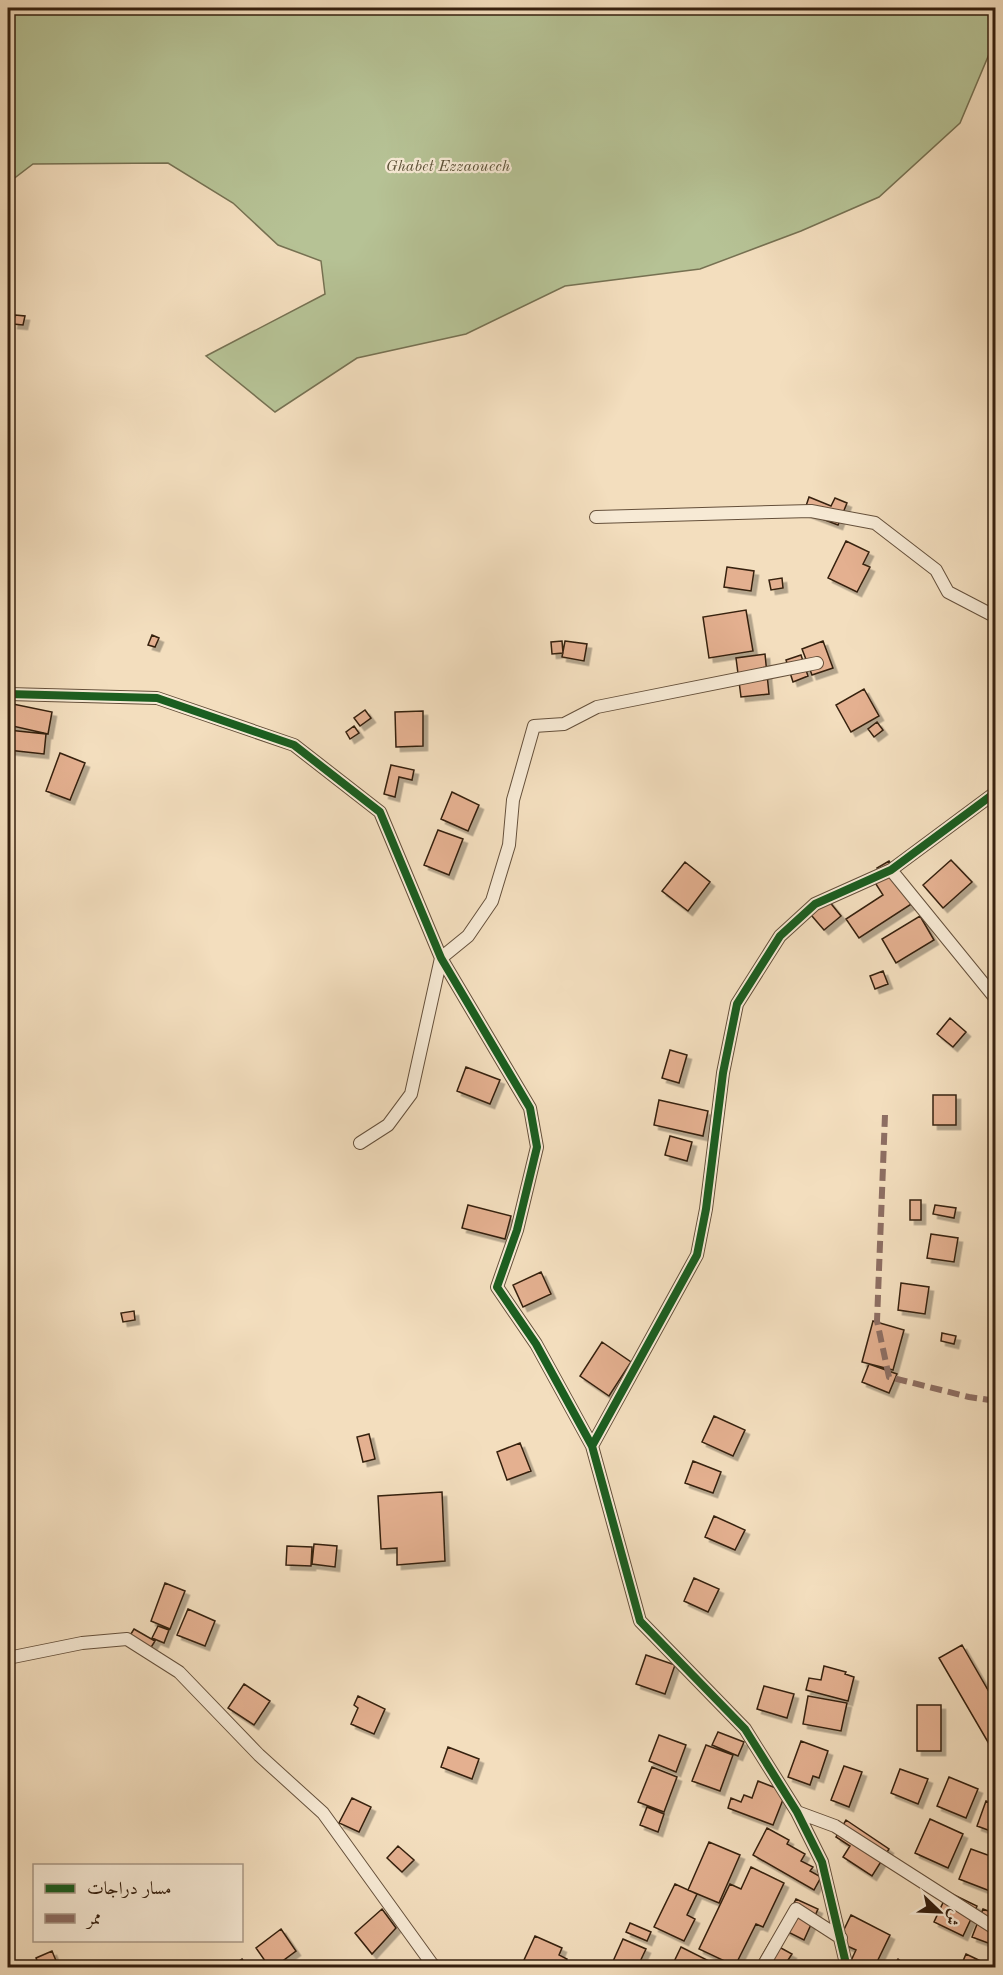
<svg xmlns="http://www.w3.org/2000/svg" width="1003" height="1975" font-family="'Old Standard TT',Amiri,serif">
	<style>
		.green { fill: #b6c295; stroke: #767152; stroke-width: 1.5 }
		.building { fill: #e4b090; stroke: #36200f; stroke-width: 1.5; filter: url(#shadow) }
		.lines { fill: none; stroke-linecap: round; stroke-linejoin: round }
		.street-casing { stroke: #65503b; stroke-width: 14 }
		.street { stroke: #f7ead5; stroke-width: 12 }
		.quiet { stroke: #8d6e63; stroke-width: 6; stroke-dasharray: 12 6; stroke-linecap: butt }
		.cycleway-casing { stroke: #f7ead5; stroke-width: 11 }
		.cycleway { stroke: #1b5e20; stroke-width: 8 }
		.labels { text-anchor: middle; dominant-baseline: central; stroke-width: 4.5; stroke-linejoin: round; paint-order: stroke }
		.park-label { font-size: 16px; font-style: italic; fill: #5c5137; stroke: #f7ead5 }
	</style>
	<defs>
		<filter id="shadow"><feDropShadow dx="4.5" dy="4.5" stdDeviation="0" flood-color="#0004"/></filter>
	</defs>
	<rect width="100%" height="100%" fill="#f3debe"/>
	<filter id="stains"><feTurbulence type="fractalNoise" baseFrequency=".00333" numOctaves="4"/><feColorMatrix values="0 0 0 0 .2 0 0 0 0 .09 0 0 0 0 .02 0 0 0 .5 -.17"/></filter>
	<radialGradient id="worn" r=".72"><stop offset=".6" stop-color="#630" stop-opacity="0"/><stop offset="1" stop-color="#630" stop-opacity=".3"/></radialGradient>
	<path class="green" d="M8,8H995V40L960,123L879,197L801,231L700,269L565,286L466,334L357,358L275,412L206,356L325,294L321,261L278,245L233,203L168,163L33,164L8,183Z"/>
	<path class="building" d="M15,315L25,316L23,325L13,324Z
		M809,497L831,506L835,498L847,503L838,525L804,512Z
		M846,541L869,552L863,564L870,567L857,592L828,578Z
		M727,567L754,571L751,591L724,587Z
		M782,578L783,588L771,590L769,580Z
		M746,610L753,651L709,658L703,617Z
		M152,635L159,638L155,647L148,645Z
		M562,641L563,653L552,654L551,642Z
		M565,641L587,644L584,661L562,657Z
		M823,641L833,668L812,675L802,649Z
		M765,654L769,694L741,697L736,658Z
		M801,655L808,676L793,682L786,660Z
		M864,689L879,716L851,732L836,705Z
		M8,703L52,712L48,734L8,725Z
		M365,710L371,718L360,726L354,718Z
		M423,711V746L396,747L395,712Z
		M877,722L883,730L874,737L868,729Z
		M354,726L359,733L350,739L346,732Z
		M8,730L46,734L44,754L8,750Z
		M60,753L85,763L70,800L46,791Z
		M391,765L414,770L412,780L399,777L395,797L384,794Z
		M452,792L479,805L468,831L441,819Z
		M438,830L463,839L449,875L424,865Z
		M951,860L972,882L943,908L923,885Z
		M889,861L916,901L859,938L846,919L883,895L874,881L882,876L877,868Z
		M685,862L710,882L688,911L662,891Z
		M824,895L841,916L824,930L806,909Z
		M920,916L934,940L896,963L882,939Z
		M883,971L888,984L875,989L870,976Z
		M950,1018L966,1032L953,1047L937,1034Z
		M670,1050L687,1055L679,1083L662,1078Z
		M466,1067L500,1080L490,1104L457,1091Z
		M933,1095H956V1125H933Z
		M659,1100L708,1111L703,1136L654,1125Z
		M670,1136L692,1142L687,1161L665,1155Z
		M910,1200H921V1220H910Z
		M468,1205L511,1216L505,1239L462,1228Z
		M935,1205L956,1208L954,1218L933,1214Z
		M931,1234L958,1238L954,1262L927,1258Z
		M541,1272L551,1294L523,1307L513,1285Z
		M901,1283L929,1287L925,1314L898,1310Z
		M134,1311L135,1320L123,1322L121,1313Z
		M873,1321L904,1330L893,1370L862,1362Z
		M942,1333L956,1336L954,1344L941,1341Z
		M602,1342L631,1362L609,1396L580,1376Z
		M869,1364L897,1374L889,1393L862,1382Z
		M714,1416L745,1430L733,1456L702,1442Z
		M369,1434L375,1459L363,1462L357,1437Z
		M520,1443L531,1471L507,1480L497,1452Z
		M693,1461L721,1472L713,1493L685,1483Z
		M442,1492L445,1561L397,1565V1548L381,1549L378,1496Z
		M714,1516L745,1530L735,1550L705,1537Z
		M314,1544L337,1546L335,1567L312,1564Z
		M287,1546L312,1547L311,1566L286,1565Z
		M694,1578L719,1589L708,1612L684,1601Z
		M165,1583L185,1591L170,1629L151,1621Z
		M188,1609L215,1621L205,1646L177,1635Z
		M158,1626L169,1630L164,1643L152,1638Z
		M134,1629L155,1641L150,1649L129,1637Z
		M962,1645L996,1704V1747L992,1749L939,1658Z
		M646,1655L675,1665L665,1694L636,1684Z
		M824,1666L846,1672L845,1674L854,1677L848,1701L806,1690L809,1678L821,1680Z
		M244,1684L270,1701L254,1725L228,1708Z
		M764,1686L794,1694L787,1718L757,1709Z
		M358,1696L385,1709L374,1734L351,1724L358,1708L354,1705Z
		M808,1696L847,1703L841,1731L803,1724Z
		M917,1705H941V1751H917Z
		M718,1732L744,1742L738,1756L712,1745Z
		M659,1735L686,1745L676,1772L649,1761Z
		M801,1741L828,1751L819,1778L813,1776L810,1785L788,1777Z
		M706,1745L733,1755L720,1791L692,1781Z
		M448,1747L479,1759L472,1779L441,1767Z
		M844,1766L862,1772L849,1807L831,1800Z
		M652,1767L677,1777L664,1812L638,1802Z
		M900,1769L928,1779L918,1804L891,1793Z
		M949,1777L978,1789L966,1818L937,1806Z
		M758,1781L786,1792L773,1825L728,1808L731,1798L741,1802L744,1795L752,1798Z
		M352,1798L371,1807L359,1832L339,1823Z
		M986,1801L996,1805V1833L977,1826Z
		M647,1807L664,1814L658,1832L640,1825Z
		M930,1819L963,1834L948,1868L915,1853Z
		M846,1820L889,1849L872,1876L843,1857L850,1846L836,1837Z
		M767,1828L789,1840L787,1844L805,1854L801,1861L813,1867L810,1871L821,1877L814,1890L753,1855Z
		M709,1842L740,1855L719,1903L688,1890Z
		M398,1846L414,1860L402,1872L387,1858Z
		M971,1849L996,1858V1877L990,1891L959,1879Z
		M751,1867L784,1883L763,1927L756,1924L735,1966L699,1949L730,1884L741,1889Z
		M675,1884L697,1894L687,1915L695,1919L684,1941L654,1927Z
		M948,1892L977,1906L963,1936L934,1922Z
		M796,1899L818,1909L804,1940L782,1929Z
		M382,1909L396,1928L372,1954L355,1933Z
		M983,1909L996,1914V1946L972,1937Z
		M851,1915L890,1935L874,1968H854L849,1965L856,1950L838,1942Z
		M630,1923L651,1932L647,1941L626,1932Z
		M281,1929L296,1951L273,1968H270L256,1948Z
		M535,1936L562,1948L559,1955L567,1959L563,1966L555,1962L552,1968H540L524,1960Z
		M623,1939L646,1949L637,1968H610Z
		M770,1942L792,1954L788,1960L801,1968H755Z
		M681,1947L711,1962L708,1968H671Z
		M52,1951L59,1968H40L36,1958Z
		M966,1954L989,1965L988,1968H960Z
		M242,1959L248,1968H229Z
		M898,1959L909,1968H892Z"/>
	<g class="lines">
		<defs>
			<path id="street" d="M596,517L811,511L875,523L936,570L948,592L996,617
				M8,694L157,698L294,745L380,812L441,958L530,1108L537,1147L517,1230L497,1287L536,1344L592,1446L640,1621L745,1729L797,1812L822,1862L847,1968
				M891,870L996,999
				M360,1143L388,1125L411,1094L441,958L468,936L492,901L509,845L513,800L534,726L564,724L597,707L817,663
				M592,1446L697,1255L706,1209L723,1073L737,1004L780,936L815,904L891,870L996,792
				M8,1658L82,1643L127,1639L179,1672L259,1755L323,1813L432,1964L437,1968
				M797,1812L835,1826L996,1929
				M762,1968L796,1909L841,1938"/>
		</defs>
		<use href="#street" class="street-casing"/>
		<use href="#street" class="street"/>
		<path class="quiet" d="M885,1115L877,1321L889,1377L969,1397L996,1401"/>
		<defs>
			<path id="cycleway" d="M8,694L157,698L294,745L380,812L441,958L530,1108L537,1147L517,1230L497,1287L536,1344L592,1446L640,1621L745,1729L797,1812L822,1862L847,1968
				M592,1446L697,1255L706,1209L723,1073L737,1004L780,936L815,904L891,870L996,792"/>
		</defs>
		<use href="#cycleway" class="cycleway-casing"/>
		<use href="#cycleway" class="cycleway"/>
	</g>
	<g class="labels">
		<g class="park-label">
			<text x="448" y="167">Ghabet Ezzaouech</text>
		</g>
	</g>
	<rect width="1003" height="1975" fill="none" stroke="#f3debe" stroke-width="30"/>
	<rect x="9" y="9" width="985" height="1957" fill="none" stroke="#36200f" stroke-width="3"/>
	<rect x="15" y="15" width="973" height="1945" fill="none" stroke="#36200f" stroke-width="1.5"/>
	<rect x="33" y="1864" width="210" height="78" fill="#f7ead5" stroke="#aa9986" stroke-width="1.5"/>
	<rect x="45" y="1884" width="30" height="9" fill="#1b5e20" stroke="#aa9986" stroke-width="1.5"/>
	<text x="87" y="1894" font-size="18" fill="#36200f">مسار دراجات</text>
	<rect x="45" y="1914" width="30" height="9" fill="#8d6e63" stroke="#aa9986" stroke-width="1.5"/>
	<text x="87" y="1924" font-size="18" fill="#36200f">ممر</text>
	<g transform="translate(940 1912) rotate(113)" stroke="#f7ead5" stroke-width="4.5" paint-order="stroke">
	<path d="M0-4.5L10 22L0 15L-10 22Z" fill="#36200f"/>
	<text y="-9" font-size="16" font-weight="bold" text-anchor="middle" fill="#36200f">ش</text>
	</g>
	<rect width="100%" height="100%" filter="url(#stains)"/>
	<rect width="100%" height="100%" fill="url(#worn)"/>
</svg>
